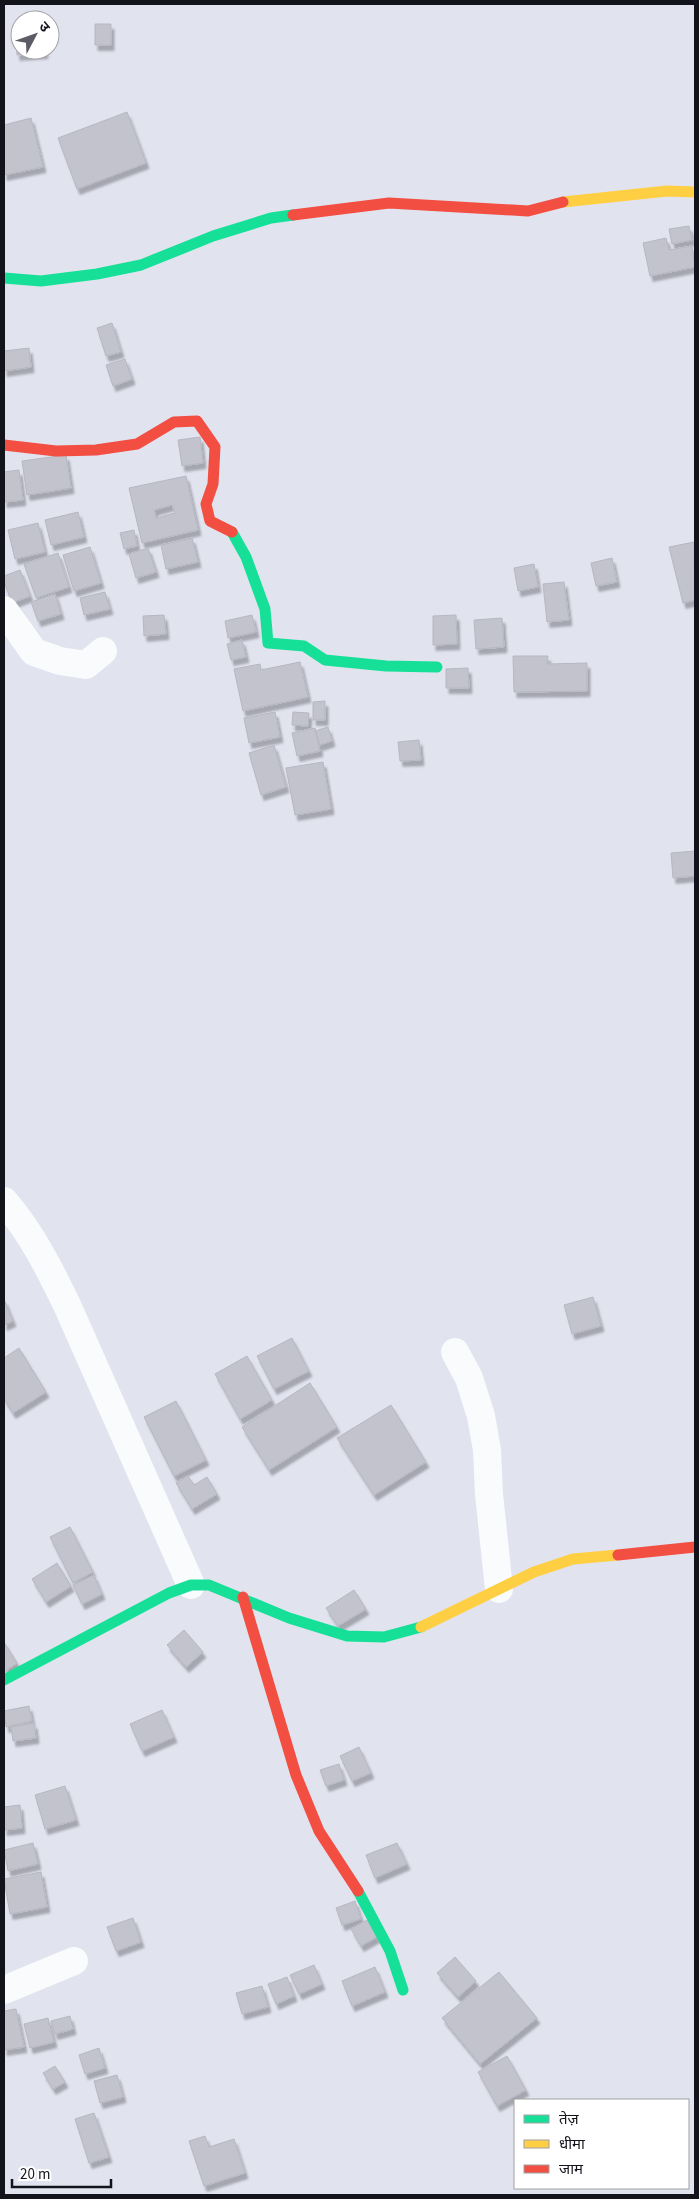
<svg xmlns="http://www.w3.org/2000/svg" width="699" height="2199" font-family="'Source Sans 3','Noto Sans Devanagari',sans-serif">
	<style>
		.building { fill: #c2c3cc; stroke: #b6b7c0; fill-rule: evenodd; filter: url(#shadow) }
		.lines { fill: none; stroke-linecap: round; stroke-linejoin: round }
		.street { stroke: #fafbfd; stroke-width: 28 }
		.fast { stroke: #16e098; stroke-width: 11 }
		.slow { stroke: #ffcf43; stroke-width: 11 }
		.jam { stroke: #f24e42; stroke-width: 11 }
	</style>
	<defs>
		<filter id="shadow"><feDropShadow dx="3" dy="5.5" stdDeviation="1" flood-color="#0004"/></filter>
	</defs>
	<rect width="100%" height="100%" fill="#e1e3ef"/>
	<path class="building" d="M95,24H111V45H95Z
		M16,31H20V50H45V53L17,55Z
		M127,112L146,163L77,189L58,138Z
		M31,118L43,167L4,175V125Z
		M689,226L692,240L672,244L669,229Z
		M666,238L669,250L692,246L695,267L650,276L643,243Z
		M112,323L121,352L106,356L97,328Z
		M29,348L31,367L4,371V351Z
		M125,359L132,379L113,386L106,365Z
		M200,437L203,463L182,466L178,440Z
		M66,455L71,488L27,495L22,461Z
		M19,470L23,500L4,502V472Z
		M186,476L198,530L142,543L129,488ZM172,505L175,513L156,518L154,510Z
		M78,512L84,537L51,545L45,520Z
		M38,523L45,552L15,559L8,530Z
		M134,530L137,546L124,549L120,533Z
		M192,538L198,562L166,569L161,545Z
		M694,542L695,600L683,603L669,547Z
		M90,547L101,583L74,591L63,555Z
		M148,548L156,572L136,578L129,554Z
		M58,553L69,587L36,598L24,564Z
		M612,558L617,582L596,586L591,563Z
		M534,564L538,587L518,591L514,568Z
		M20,570L30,596L12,603L4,582V576Z
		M564,582L569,620L547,622L543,584Z
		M105,592L110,609L84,615L80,598Z
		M55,594L61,614L38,621L31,602Z
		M164,615L166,634L144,636L143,616Z
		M252,615L256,632L228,638L225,621Z
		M456,615L457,644L433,645V616Z
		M502,618L504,647L476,649L474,620Z
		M242,640L246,657L231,660L227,644Z
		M513,656H548L547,664L587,663V691L514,692Z
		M300,662L308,697L243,711L234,669L260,664L261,670Z
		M468,668L469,688H446V669Z
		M325,701V720H313V702Z
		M275,712L280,737L249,743L244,718Z
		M293,712L309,713L308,726L292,725Z
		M328,727L332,741L320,745L315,731Z
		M315,728L320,751L297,756L292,733Z
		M419,740L421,760L400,761L398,742Z
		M274,745L286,787L261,795L249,753Z
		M323,762L331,809L295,815L286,768Z
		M695,851V876L673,878L671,853Z
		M593,1297L601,1326L572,1334L564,1305Z
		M4,1299L13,1321L4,1325Z
		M292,1338L309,1371L274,1389L257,1356Z
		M19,1348L46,1392L13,1413L4,1399V1358Z
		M247,1356L272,1400L240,1419L215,1374Z
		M310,1383L337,1427L269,1470L242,1427Z
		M176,1401L206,1460L174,1476L144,1417Z
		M391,1405L426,1462L374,1495L337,1438Z
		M188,1476L194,1485L207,1477L217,1494L192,1509L176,1483Z
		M70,1527L93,1572L73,1583L50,1537Z
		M57,1563L71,1586L46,1602L32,1579Z
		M94,1575L102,1594L82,1604L73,1585Z
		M354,1590L366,1609L338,1626L326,1608Z
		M184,1630L203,1652L186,1667L167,1645Z
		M4,1642L17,1663L4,1672Z
		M29,1706L32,1721L6,1727L4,1711Z
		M162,1710L174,1737L142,1751L130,1724Z
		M34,1723L36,1738L13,1741L11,1727Z
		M359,1747L371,1773L352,1781L340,1756Z
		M339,1764L344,1780L326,1786L320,1770Z
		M65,1786L76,1820L45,1829L35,1795Z
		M20,1805L22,1828L4,1830V1807Z
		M33,1843L38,1864L8,1871L4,1850Z
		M397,1843L407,1864L375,1878L366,1855Z
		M41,1872L47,1907L10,1914L4,1879Z
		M355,1901L361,1919L342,1925L336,1908Z
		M133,1918L141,1942L116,1951L107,1927Z
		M367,1920L377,1937L361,1946L351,1929Z
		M455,1957L476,1981L458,1997L437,1973Z
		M314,1965L322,1984L299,1994L290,1975Z
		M375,1967L385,1992L352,2006L342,1981Z
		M499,1972L537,2018L480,2064L442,2018Z
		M287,1977L294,1996L276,2004L268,1984Z
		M262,1986L268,2007L242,2014L236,1993Z
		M16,2009L24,2047L4,2050V2011Z
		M70,2016L73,2029L55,2034L51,2021Z
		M48,2018L54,2042L30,2048L24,2024Z
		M99,2048L105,2068L85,2074L79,2055Z
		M507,2056L526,2090L497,2106L478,2072Z
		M55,2066L65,2082L53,2089L43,2073Z
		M117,2075L123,2097L100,2103L94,2081Z
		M94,2113L109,2157L89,2163L75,2119Z
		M205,2136L209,2147L234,2139L245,2173L204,2186L189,2141Z"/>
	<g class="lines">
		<path class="street" d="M4,610L34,652L60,661L86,665L103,651
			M4,1201C31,1232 49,1268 67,1305L191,1585
			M455,1352L469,1378L481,1416L487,1450L489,1494L499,1589
			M4,1990L74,1961"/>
		<path class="fast" d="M4,278L41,281L97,274L141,265L213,236L271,218L293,215
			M232,532L246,557L265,609L268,643L304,646L325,660L386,666L437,667
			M4,1680L169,1593L191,1585H209L289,1618L347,1636L384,1637L421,1627
			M358,1891L390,1951L403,1990"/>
		<path class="slow" d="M563,202L667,191L695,192
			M421,1627L534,1572L573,1559L618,1555"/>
		<path class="jam" d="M293,215L389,203L528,211L563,202
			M4,445L56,451L96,450L137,444L174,422L197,421L215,447L213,484L206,504L210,521L232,532
			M618,1555L695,1547
			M243,1597L296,1775L319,1831L358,1891"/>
	</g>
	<rect width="699" height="2199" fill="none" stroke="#13141b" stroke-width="10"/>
	<rect x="514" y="2099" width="175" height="90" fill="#ffffff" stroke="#a1a1a4"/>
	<rect x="524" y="2115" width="25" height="8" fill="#16e098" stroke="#a1a1a4"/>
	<text x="559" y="2124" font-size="15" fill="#13141b">तेज़</text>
	<rect x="524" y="2140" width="25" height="8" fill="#ffcf43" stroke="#a1a1a4"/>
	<text x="559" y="2149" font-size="15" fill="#13141b">धीमा</text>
	<rect x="524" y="2165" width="25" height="8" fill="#f24e42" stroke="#a1a1a4"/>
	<text x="559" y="2174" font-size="15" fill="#13141b">जाम</text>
	<g transform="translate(35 35) rotate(49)"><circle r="24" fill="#ffffff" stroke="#a1a1a4"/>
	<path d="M0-4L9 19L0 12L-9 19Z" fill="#5b5c65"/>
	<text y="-8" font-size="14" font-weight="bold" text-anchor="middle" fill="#13141b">उ</text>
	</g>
	<path d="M12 2179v8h99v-8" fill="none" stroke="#13141b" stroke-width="2.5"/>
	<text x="20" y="2179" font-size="15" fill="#13141b" stroke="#ffffff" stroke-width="4" paint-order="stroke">20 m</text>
</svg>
